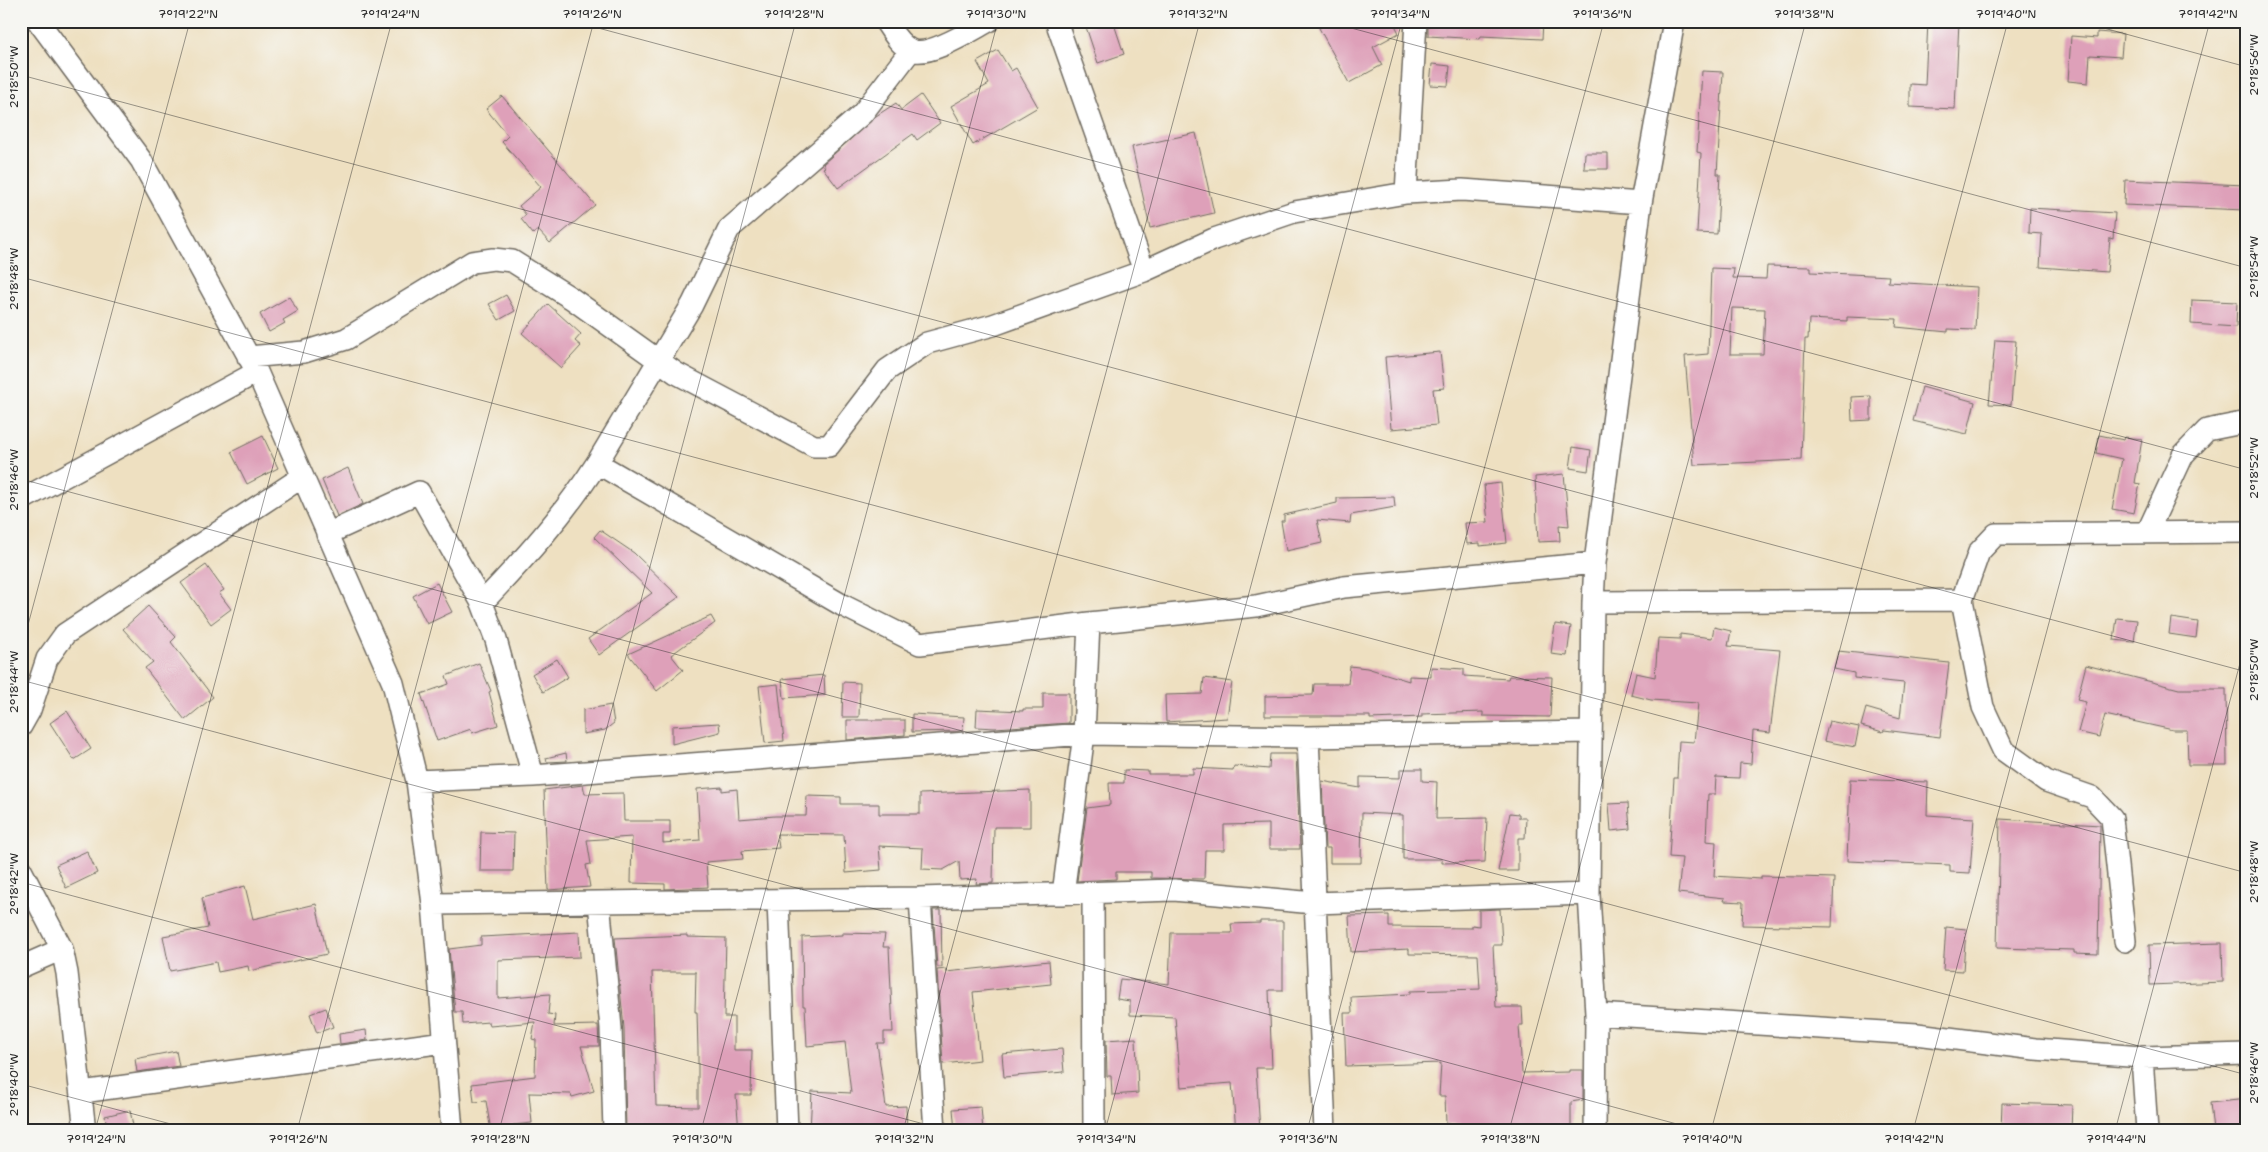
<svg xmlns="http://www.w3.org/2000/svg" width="2268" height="1152" font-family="'Shantell Sans',sans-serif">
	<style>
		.building { fill: #dea0b9; fill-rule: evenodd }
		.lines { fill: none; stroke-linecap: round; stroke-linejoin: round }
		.minor-casing { stroke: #6f6a60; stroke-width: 24 }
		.minor { stroke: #fff; stroke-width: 21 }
		.ticks { fill: none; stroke: #2b2b2b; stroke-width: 1; stroke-opacity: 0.45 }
		.neatline { fill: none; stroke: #2b2b2b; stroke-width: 2 }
		.ticks-label { font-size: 12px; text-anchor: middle; fill: #2b2b2b }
	</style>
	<rect width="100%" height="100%" fill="#f6f6f2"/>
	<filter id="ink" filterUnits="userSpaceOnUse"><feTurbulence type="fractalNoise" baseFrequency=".02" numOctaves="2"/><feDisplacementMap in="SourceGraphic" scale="10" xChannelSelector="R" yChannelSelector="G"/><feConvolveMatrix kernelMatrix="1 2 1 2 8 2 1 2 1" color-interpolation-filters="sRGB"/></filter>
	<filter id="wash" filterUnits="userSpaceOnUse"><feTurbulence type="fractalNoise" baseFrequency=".0096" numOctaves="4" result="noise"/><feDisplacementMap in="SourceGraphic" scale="20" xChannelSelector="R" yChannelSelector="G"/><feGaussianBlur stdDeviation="1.12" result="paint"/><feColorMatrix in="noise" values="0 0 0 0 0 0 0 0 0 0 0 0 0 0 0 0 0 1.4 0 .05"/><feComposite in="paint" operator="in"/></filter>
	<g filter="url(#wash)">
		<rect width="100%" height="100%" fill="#eee0c1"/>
		<g id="blocks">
			<path class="building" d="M1104,21H1113L1124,54L1098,63L1086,27Z
				M1331,21H1393L1399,33L1373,47L1382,65L1349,83L1319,28Z
				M1428,21H1543L1542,39L1481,36L1480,39L1428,36Z
				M1928,21H1959L1955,109L1910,107V84L1925,85Z
				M2097,32L2123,34L2121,57L2090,55L2088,83L2068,81L2071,36L2097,38Z
				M998,50L1011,71L1016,68L1038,107L973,145L951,106L989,84L977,62Z
				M1432,64L1450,66L1448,86L1430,85Z
				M1702,71L1723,72L1717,174H1720L1717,234L1697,233L1701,153L1697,152Z
				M921,95L940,123L917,140L913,134L838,188L823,168L825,167L823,164L876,116L896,103L901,110Z
				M502,96L595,205L550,243L538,230L533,234L521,219L526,215L519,206L541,187L502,142L508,136L486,109Z
				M1196,133L1214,213L1150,228L1132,147Z
				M1585,153H1608V169H1584Z
				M2125,180L2246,185L2245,210L2124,205Z
				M2030,208L2115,213L2113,239L2110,238L2107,272L2040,267L2042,234L2029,233Z
				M1767,266L1811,267V272L1889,276L1888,282L1977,287L1975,330L1948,329V332L1896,327L1897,319L1847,317V321L1809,319L1808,339H1805L1801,460L1694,465L1685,356L1708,354L1711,268L1734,269L1733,278L1766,279ZM1732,308L1765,309L1763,354H1730Z
				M506,295L515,311L499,320L489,304Z
				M289,297L298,311L283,320L285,323L269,332L260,314Z
				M2192,300L2237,302L2236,327L2191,324Z
				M548,304L581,334L575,341L581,346L561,368L522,333Z
				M1995,340L2016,341L2011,405L1989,404Z
				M1440,352L1444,388L1433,389L1437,425L1391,429L1385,357Z
				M1922,387L1975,402L1967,434L1913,421Z
				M1871,396V420L1852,421L1851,397Z
				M2099,435L2124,440L2125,437L2142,439L2135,483L2140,484L2134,513L2112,509L2122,459L2096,453Z
				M263,436L278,468L247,484L231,452Z
				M1573,447L1591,450L1588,471L1570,468Z
				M348,468L363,504L337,516L322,480Z
				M1564,474L1569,526L1559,525L1560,541L1538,542L1535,477Z
				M1501,483L1507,543L1480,546V543L1467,544L1465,523L1488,522L1484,485Z
				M1394,497L1395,507L1351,515L1350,523L1317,520L1322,543L1286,551L1281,521H1284V515L1337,503V498Z
				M600,530L634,553L679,597L599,655L588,639L652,593L594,537Z
				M206,565L224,590L219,593L231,609L211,624L181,583Z
				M437,583L452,612L427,624L413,596Z
				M148,606L176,637L171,642L213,697L185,720L145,668L153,662L123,629Z
				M711,616L715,623L671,655L683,670L657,691L628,654Z
				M2117,618L2137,620L2134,642L2114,640Z
				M2171,618L2198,622L2196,638L2169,634Z
				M1555,624L1571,626L1567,656L1551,654Z
				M1714,627L1731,631L1728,646L1780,650L1770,733L1753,731L1751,764L1740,763L1739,778L1716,777L1715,794H1708L1706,841L1716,842L1714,876L1761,879V876L1834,878L1832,927L1742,925L1743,902L1724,901L1725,898L1678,893L1682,858L1669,857L1674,778H1677L1679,741L1694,742L1698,703L1651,700L1631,695L1636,673L1655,677L1658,638L1680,639V634L1712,638Z
				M1838,651L1949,663L1940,737L1884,730L1883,732L1861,726L1866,708L1900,718L1904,683L1854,678V673L1834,669Z
				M557,659L568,677L543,692L532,674Z
				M479,663L491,691L489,692L498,725L472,733L471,729L437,741L421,694L449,684L446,676Z
				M2086,665L2179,689H2226L2227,765H2188L2187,730H2173L2105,715L2099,737L2078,732L2086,702L2077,700Z
				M1350,666L1367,668L1409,681V676L1431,677V667L1464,669V676L1508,679L1509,676L1552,677L1550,717L1483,716V712L1422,714V717L1370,719V716H1265V696L1313,695L1314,684H1348Z
				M824,675L825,695L784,698L782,679Z
				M1204,678L1232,682L1227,718L1166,722L1165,695L1202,694Z
				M843,682L860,683L859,717H842Z
				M778,684L784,741L765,743L759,686Z
				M1043,693H1069V723L995,728L976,727L977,709L1023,711V709H1043Z
				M611,705L614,723L605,730L583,734V710Z
				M67,711L91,749L74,760L50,723Z
				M912,714L964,717L963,731L912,732Z
				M847,720H905V735L847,740Z
				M1829,721L1859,727L1855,747L1824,741Z
				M719,723L720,732L672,744V726Z
				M566,753L567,761L547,762L546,758Z
				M1270,754H1296L1300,849H1269V824L1224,825V850H1205L1204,879L1151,878V872H1116V879L1077,881L1087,808L1110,805L1109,783H1124V770L1148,771V774H1193V768L1233,770L1234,766L1269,769Z
				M1400,769H1422V781L1437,782L1436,819L1487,818L1485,862L1442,863V859H1403V815L1362,813L1361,863H1330V848H1325L1322,781L1360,788V777L1400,778Z
				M1850,779L1928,782L1927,815L1974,818L1970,873L1950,872V865L1847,861Z
				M583,785L585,794L623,793L624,821H670V834H663V843L700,840L697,789L722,787V791L737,789L739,819L775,816H806L807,796L841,797V804H879V814H920V794L1030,790V827H994L993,883L976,884L977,879L960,880L959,861L943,870L922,869L923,848L879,846L881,870L846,873L844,835L777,834L779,848L742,851L743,859L706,862L708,887L689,888L665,889V884L631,883L632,837L587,840L591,864L586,865L590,887L548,890L544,790Z
				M1628,803L1630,829L1611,831L1609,804Z
				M1510,813L1519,814V818H1526L1525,838H1518V871H1498Z
				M2000,819L2100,825L2098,954L2074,953V950L1997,948Z
				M481,832L514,833L513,871H480Z
				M87,851L97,873L66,888L56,865Z
				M245,886L253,919L316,904L327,954L249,971L248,966L218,972L216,962L170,971L163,936L208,928L202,898Z
				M1500,909L1502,945H1493L1496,1007H1522L1523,1025H1519L1522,1073L1569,1072V1070H1583V1100L1571,1102V1131H1484L1483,1124H1446L1445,1096H1439L1441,1063L1346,1066L1344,1013H1352L1351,997L1410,994V991L1480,989L1478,955L1409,954V949L1351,952L1349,916L1389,915V927L1472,928V925L1479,926V910Z
				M933,910H941L942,967H937Z
				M1260,921H1283V990H1269L1272,1068H1256L1260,1131H1236L1232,1083L1181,1087L1175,1017L1130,1015V1001L1117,999L1120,979L1169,984L1171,933H1232L1231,924L1260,923Z
				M1946,927L1966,929L1963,971L1943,970Z
				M579,932L580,957L498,960V998L550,994L548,1014L555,1015L554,1026L598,1025L599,1046H581L594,1091L572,1097L571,1094L529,1093L532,1123L513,1125V1131H491L486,1101L474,1102L472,1084L535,1076L536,1040L532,1039L535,1022L490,1026L489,1022L463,1024L462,1012H455L449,949L481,945V937Z
				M842,933L885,934L883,947H889L893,1032H884V1043H877L886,1107L906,1106L907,1131H810L812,1091L851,1093L845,1042L807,1046L805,1006H803L802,937L842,935Z
				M687,935V937L726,938L724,1017H734V1050H752L751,1095H736L739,1131H626L624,1028L615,938ZM652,972H696L695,1012H697L698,1051V1107L656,1106Z
				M2222,943L2223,982L2150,985L2149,945Z
				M1049,961L1051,984L973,992L980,1060L943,1064L937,970L946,969V972Z
				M326,1008L333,1027L317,1033L310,1014Z
				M366,1030L367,1040L340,1044L339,1034Z
				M1136,1038L1138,1093L1112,1095L1111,1076H1107L1106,1040Z
				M1062,1049L1064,1072L1004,1077L1002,1054Z
				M176,1051L179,1066L137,1072L135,1059Z
				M2247,1099V1131H2213L2210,1103Z
				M2002,1103L2072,1105L2071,1131H2001Z
				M981,1107L983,1131H955L953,1109Z
				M130,1110L134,1131H108L105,1116Z"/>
		</g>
	</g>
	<g filter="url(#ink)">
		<use href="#blocks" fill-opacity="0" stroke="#6f6a60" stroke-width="1"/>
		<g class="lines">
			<defs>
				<path id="minor" d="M38,21L141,160L257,372L393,683L417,781L433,904
					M885,21C892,31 899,45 911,50C929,58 972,30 989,21
					M1056,21L1144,271
					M1674,21L1641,203L1595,563L1593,602L1589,894L1596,1014L1917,1034L2035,1049L2142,1057L2247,1054
					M1406,193L1416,21
					M248,357L304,352L346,339L472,262L493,259L512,261L571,298L676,373L814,446H829L887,370L927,343L993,325L1144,271L1214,239L1294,212L1406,193L1462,190L1641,203
					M597,463L692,305L729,229L862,114L911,50
					M21,500L257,372
					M2147,533L2183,455L2207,430L2247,422
					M327,534L419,492L482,603L496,640L533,776
					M1962,600L1983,707L2003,750L2046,781L2092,797L2112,818L2125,941
					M1593,602L1962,600L1979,552L1996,534L2247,532
					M482,603C524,559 564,515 597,463L842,605L920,644L1089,623L1256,606L1344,587L1595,563
					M21,726L30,710L47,659L65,634L302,477
					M1308,737L1325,1131
					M417,781L533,776L1084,734L1308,737L1590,732
					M21,870L62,949L67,973L85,1131
					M1063,894L1084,734L1089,623
					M1093,894L1094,1131
					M920,898L935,1131
					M778,900L787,1131
					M599,902L611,1028L614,1131
					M21,967L62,949
					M2142,1057L2147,1131
					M82,1092L444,1042
					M452,1131L433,904L920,898L1174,890L1314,903L1589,894
					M1595,1131L1596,1014"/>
			</defs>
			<use href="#minor" class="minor-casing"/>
			<use href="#minor" class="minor"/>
		</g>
	</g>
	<path class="ticks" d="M572,21L2247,470M1325,21L2247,268M2078,21L2247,67M21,75L2247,672M21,277L2247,873M21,479L2247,1075M21,651L190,21M21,680L1703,1131M21,882L950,1131M21,1084L197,1131M95,1131L392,21M297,1131L594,21M499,1131L796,21M701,1131L998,21M903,1131L1200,21M1105,1131L1402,21M1307,1131L1604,21M1509,1131L1806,21M1711,1131L2008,21M1913,1131L2210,21M2115,1131L2247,637"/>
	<rect width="2268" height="1152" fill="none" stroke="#f6f6f2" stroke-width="55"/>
	<rect x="28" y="28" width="2212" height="1096" class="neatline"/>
	<g class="ticks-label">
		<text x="188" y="18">7°19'22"N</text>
		<text x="390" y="18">7°19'24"N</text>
		<text x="592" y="18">7°19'26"N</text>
		<text x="794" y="18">7°19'28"N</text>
		<text x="996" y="18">7°19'30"N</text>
		<text x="1198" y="18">7°19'32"N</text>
		<text x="1400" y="18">7°19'34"N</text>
		<text x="1602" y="18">7°19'36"N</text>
		<text x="1804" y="18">7°19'38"N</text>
		<text x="2006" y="18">7°19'40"N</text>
		<text x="2208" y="18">7°19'42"N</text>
		<text transform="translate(2254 65) rotate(-90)" y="4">2°18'56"W</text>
		<text transform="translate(14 77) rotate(-90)" y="4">2°18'50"W</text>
		<text transform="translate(2254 267) rotate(-90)" y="4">2°18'54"W</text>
		<text transform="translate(14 279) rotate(-90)" y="4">2°18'48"W</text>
		<text transform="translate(2254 468) rotate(-90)" y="4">2°18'52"W</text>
		<text transform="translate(14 480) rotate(-90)" y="4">2°18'46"W</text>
		<text transform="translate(2254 670) rotate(-90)" y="4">2°18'50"W</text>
		<text transform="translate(14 682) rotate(-90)" y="4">2°18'44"W</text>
		<text transform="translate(2254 872) rotate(-90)" y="4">2°18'48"W</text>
		<text transform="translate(14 884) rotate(-90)" y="4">2°18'42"W</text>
		<text transform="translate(2254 1073) rotate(-90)" y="4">2°18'46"W</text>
		<text transform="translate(14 1085) rotate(-90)" y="4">2°18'40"W</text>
		<text x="96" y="1143">7°19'24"N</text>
		<text x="298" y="1143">7°19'26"N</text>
		<text x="500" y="1143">7°19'28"N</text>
		<text x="702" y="1143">7°19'30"N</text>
		<text x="904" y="1143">7°19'32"N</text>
		<text x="1106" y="1143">7°19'34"N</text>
		<text x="1308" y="1143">7°19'36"N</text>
		<text x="1510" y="1143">7°19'38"N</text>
		<text x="1712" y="1143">7°19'40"N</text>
		<text x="1914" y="1143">7°19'42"N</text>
		<text x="2116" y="1143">7°19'44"N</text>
	</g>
</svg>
